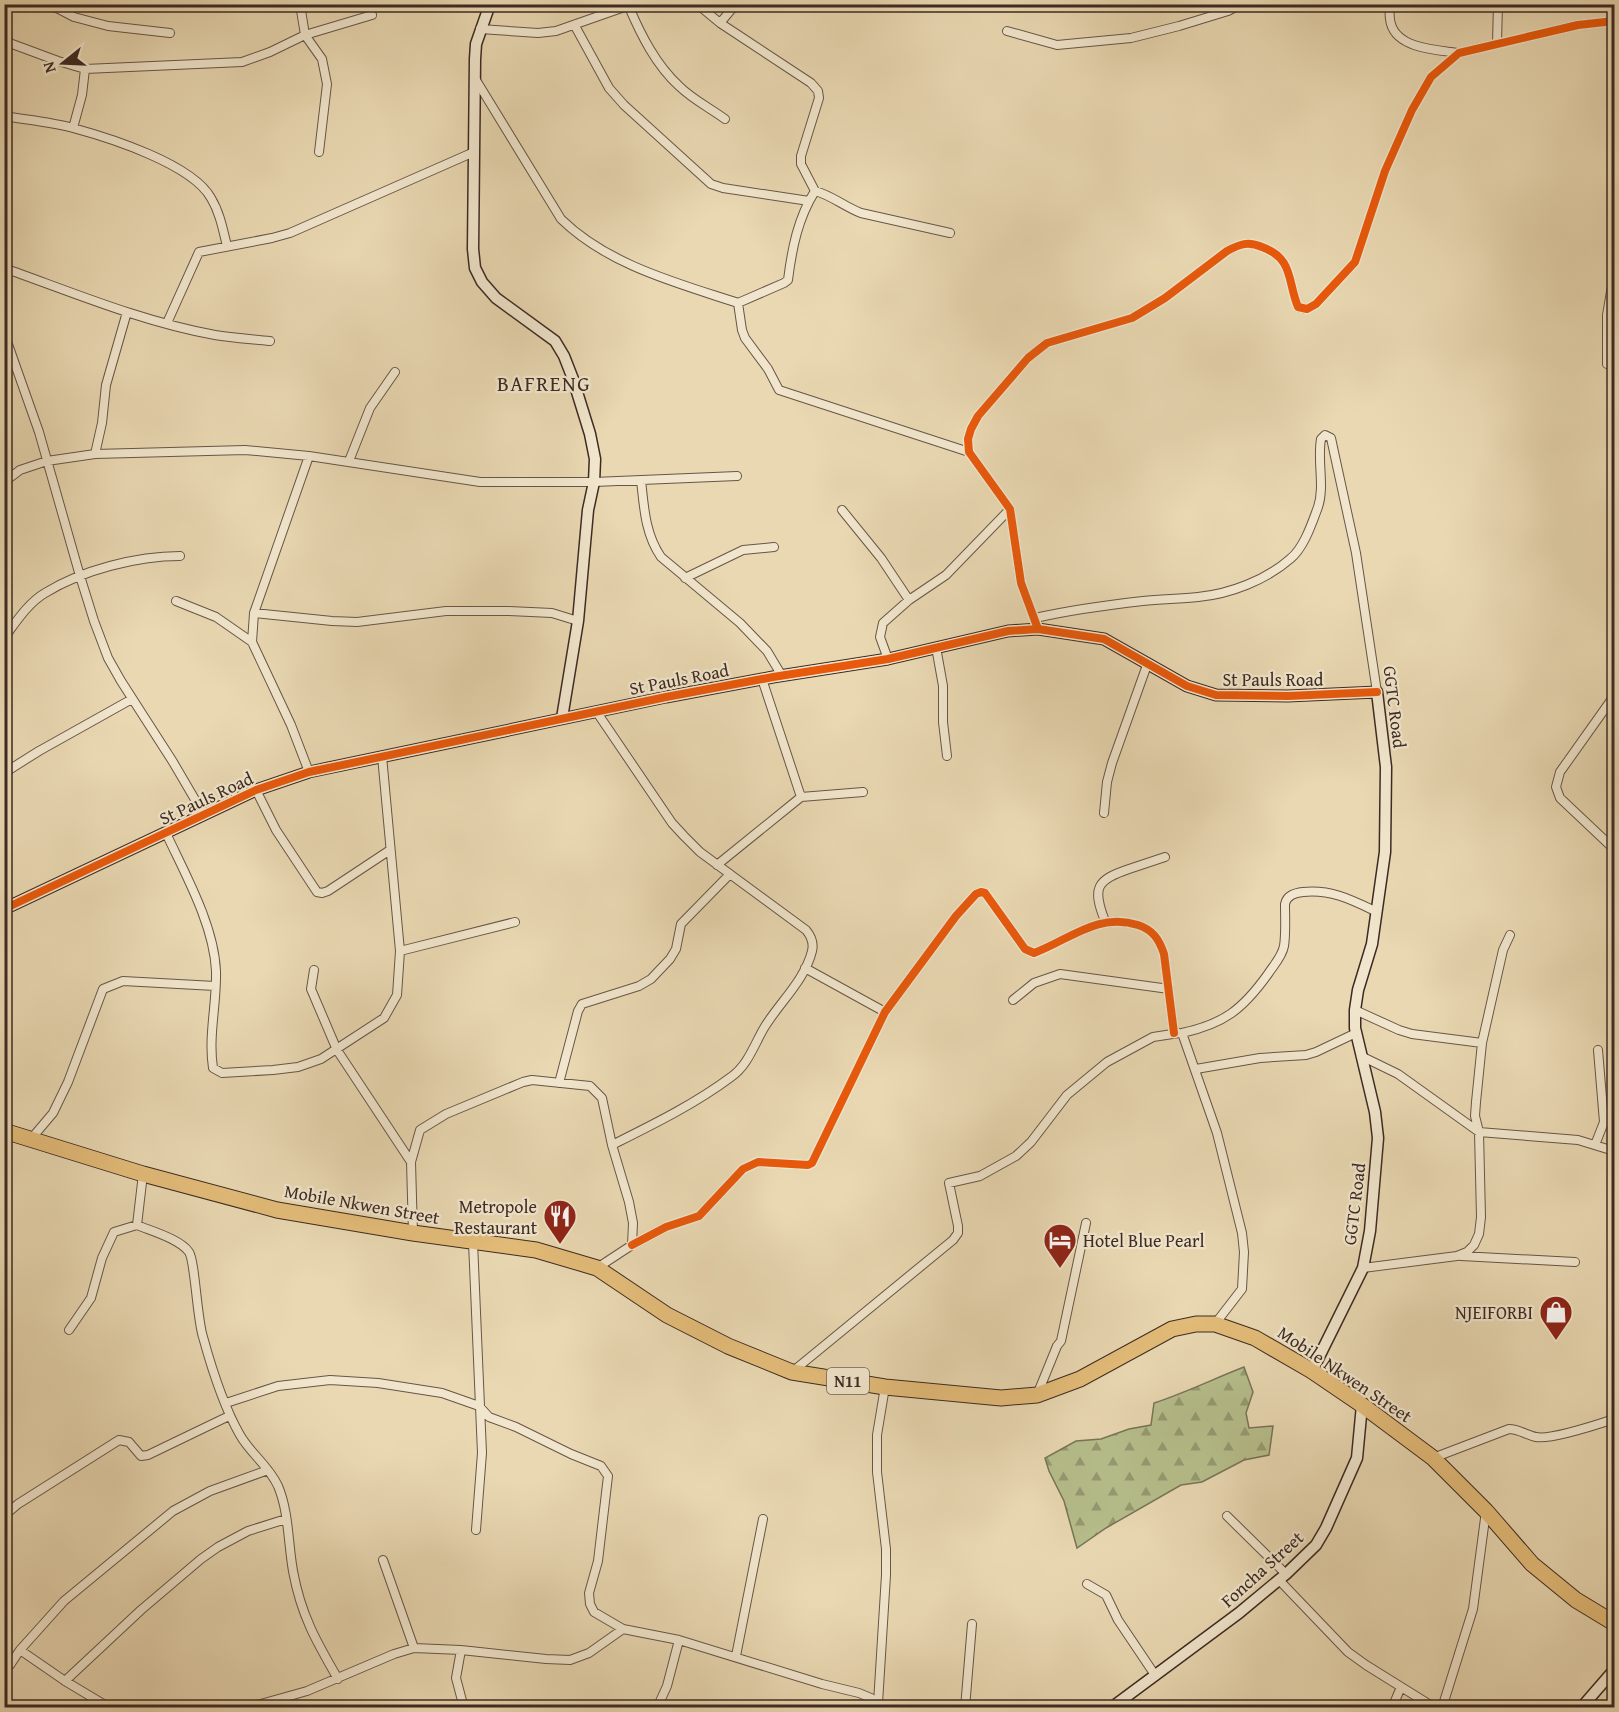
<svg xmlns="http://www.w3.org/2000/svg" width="1619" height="1712" font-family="'Gentium Book Plus',serif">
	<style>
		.forest { fill: url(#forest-firs); stroke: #797458; stroke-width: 1.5 }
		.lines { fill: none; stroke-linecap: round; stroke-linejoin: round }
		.street-casing { stroke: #675647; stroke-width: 10 }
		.secondary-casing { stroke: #3c2a23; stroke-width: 13 }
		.highway-casing { stroke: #3c2a23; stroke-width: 17 }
		.street { stroke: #f1e6cd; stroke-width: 8 }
		.secondary { stroke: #f1e6cd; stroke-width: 10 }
		.highway { stroke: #e4bc79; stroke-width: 15 }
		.cycleway-casing { stroke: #f1e6cd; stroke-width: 11 }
		.cycleway { stroke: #e8590c; stroke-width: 8 }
		.labels { text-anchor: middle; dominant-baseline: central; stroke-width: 4.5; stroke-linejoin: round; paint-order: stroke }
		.shield { fill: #f1e6cd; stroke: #726256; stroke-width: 1.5 }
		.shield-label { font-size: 16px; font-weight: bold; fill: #3c2a23 }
		.street-label { font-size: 18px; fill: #3c2a23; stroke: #f1e6cd }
		.poi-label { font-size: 18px; fill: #3c2a23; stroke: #f1e6cd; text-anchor: end }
		.quarter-label { font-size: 21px; letter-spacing: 1.5px; fill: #3c2a23; stroke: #f1e6cd }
	</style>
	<defs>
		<pattern id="forest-firs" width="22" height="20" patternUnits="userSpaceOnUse" patternTransform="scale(1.5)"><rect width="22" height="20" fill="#b6bf8c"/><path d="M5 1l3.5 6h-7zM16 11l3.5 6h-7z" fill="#959b72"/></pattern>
	</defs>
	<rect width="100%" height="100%" fill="#e9d8b2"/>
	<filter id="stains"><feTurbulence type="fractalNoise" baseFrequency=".00333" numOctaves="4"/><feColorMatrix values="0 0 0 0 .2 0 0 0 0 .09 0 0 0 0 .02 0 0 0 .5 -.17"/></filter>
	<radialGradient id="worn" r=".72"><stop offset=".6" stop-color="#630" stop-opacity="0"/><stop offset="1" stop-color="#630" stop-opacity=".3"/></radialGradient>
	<path class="forest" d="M1244,1367L1253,1392L1246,1413L1249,1428L1273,1426L1269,1455L1244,1460L1202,1482L1181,1485L1106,1528L1077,1548L1064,1501L1049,1471L1045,1458L1076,1441L1101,1439L1129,1429L1151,1425L1154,1403C1185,1393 1213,1379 1244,1367Z"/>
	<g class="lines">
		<defs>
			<path id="street" d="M49,4L74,17L108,26L170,33
				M300,4L305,35L322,59L327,84L319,152
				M697,4L720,23L811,83L818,91L819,98L801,156V164L815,191C831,195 845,207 861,213L950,233
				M1389,4C1390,11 1389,18 1391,24C1398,49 1438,50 1459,53
				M629,7C641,35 656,65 679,86C692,99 710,108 725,119
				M720,23L736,4
				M575,26L609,88L624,105L711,184L723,188L809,201
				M480,29L538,33L556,31L633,4
				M1007,31L1057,45L1131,38L1179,26L1228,11L1241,4
				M4,41L58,61L85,69L242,62L270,52L305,35L372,15
				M1497,43L1498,4
				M476,80L561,219C608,265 677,283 738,303L784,283L788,280C792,248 798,218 815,191
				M4,116C27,120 51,122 73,128C110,138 192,164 211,198C220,213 223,230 227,246
				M73,128L82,95L85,69
				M4,268C74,293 143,322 215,335C233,338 252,339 270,341
				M738,303L742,330L745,338L768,369L779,390L969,452
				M167,323L199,252L272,238L290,233L474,152
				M4,333L39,432L80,576L94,621L108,658L121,681L173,762L204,815
				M1607,364V315L1613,280L1614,254
				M95,454L102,423L106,385L127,312
				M349,461L370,408L395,372
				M641,480C644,507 645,534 661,557L740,623L767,651L782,676
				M4,482L20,470L47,461L95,454L245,450L309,456L480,482H594L737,476
				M842,510L881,558L909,600
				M685,578L743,550L774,547
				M176,601L216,617L252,642
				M254,613L332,621L357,622L446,611H509L552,613L578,621
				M1035,618C1071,610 1107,605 1143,601C1162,599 1180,599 1198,597C1230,594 1266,580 1290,559C1304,548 1312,523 1318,507C1325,486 1317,461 1321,439L1325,435L1331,438L1334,452L1356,553L1377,692
				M1038,629L1021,583L1010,509L969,452L968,439L971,429L978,416L1028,358L1047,343L1132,318L1165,298L1227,251C1240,244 1248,241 1262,247C1294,259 1287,280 1298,307L1307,309L1316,304L1355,262L1385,171L1412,110L1431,77L1459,53L1578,25L1614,21
				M4,638C16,622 28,603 45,593C82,570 137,556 180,556
				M936,647L943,686V722L947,756
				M888,659L880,637L883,623L909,600L946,575L1010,509
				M762,679L801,797
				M1614,696L1560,772L1556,787L1560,798L1614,849
				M596,711L672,823L684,836L700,852L806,930C811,936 814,943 812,951C805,980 779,1003 764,1028C754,1045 748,1065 731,1077C695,1104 652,1125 612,1145
				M309,772L291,725L252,642L254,613L309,456
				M4,773L39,751L132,699
				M256,790L276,830L317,892L322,893L328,891L390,850
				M1104,813L1107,782L1112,763L1147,665
				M166,833C185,874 214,925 216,971C217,1003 208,1036 213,1068L222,1073L273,1070L298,1067L321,1059L384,1018L397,995L400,951L382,756
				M717,865L801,797L863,792
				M1105,921C1092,888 1096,880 1129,869C1141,865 1153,861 1165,857
				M400,951L515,922
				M805,968L885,1012
				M314,970L311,989L337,1050L411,1162
				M1013,1000L1034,983L1060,974L1169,989
				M1355,1010L1399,1030L1412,1034L1482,1043
				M1361,1056L1398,1074L1479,1132L1578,1140L1614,1151
				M1196,1069L1260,1058L1306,1055L1316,1052L1356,1033
				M559,1083L578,1011L582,1004L639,986L651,979L670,959L676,949L681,924L730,874
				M31,1139L53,1113L68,1082L103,989L123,981L215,986
				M1595,1145L1604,1122L1598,1050
				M137,1225L143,1174
				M413,1233L411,1162L420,1130L446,1114L523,1082L532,1080L590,1086L602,1098L612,1145L629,1202L633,1223L632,1245L597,1268
				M473,1242L482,1453L476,1530
				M632,1245L666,1227L699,1216L743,1169L758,1162L808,1165L812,1163L885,1012L956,916L976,894L981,892L985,893L1025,949L1034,953C1069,940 1098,912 1138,925C1153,930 1159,939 1164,954L1174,1033
				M1461,1256L1575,1262
				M1363,1268L1457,1256L1467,1252L1474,1245L1479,1234L1481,1217L1479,1132L1475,1116L1476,1102L1482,1043L1503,950L1510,935
				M1215,1324L1242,1289L1244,1252L1242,1233L1217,1133L1182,1033C1224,1024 1243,1009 1268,974C1273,966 1282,957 1284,946C1286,933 1285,917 1285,904C1287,895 1295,893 1303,892C1331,889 1352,900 1377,912
				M69,1330L91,1298L102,1258L114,1232L137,1225C151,1231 180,1239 189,1252C195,1261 197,1319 203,1337C211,1366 225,1409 240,1435C250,1453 269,1466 278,1486C289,1512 288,1543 293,1571C301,1615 316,1641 338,1679
				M792,1372L953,1240L958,1233V1226L949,1183L980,1176L1016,1156L1031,1142L1067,1095L1107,1062L1153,1037L1179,1033
				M1037,1395L1057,1346L1061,1341L1086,1223
				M226,1403L278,1386L330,1380L378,1383L442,1393L479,1406L489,1417L516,1427L571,1454L601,1466L608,1476L598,1561L589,1593L590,1604L594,1612L623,1629
				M1433,1458L1509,1429C1519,1429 1526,1435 1536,1437C1551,1440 1599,1424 1614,1419
				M4,1516L18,1504L119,1440L129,1442L141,1456L148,1455L229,1416
				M1227,1516L1286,1574
				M383,1560L414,1648
				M1279,1580L1348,1652L1366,1665L1435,1708
				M1087,1584L1106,1595L1118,1620L1155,1675
				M20,1650L64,1601L173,1511L210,1491L268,1470
				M461,1650L456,1678L464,1708
				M736,1656L763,1519
				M4,1669L10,1665L20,1650L65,1681L110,1708
				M65,1681L141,1610L201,1559L218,1547L248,1531L286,1519
				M878,1703L886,1575V1549L877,1472V1435L885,1387
				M247,1708L307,1691L394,1654L414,1648L461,1650L546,1659L570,1660L589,1653L623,1629L679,1640L822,1684L859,1693L871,1698L882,1708
				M657,1708L667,1686L679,1640
				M965,1708L972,1624
				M1392,1708L1401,1687
				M1442,1708L1473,1609L1486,1511"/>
			<path id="secondary" d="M490,4L476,44L475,59L473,249L475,268L482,282L496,298L555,341L564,356L573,379L590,434L595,459L594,482L588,510L578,621L562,718
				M4,909L256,790L309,772L666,697L773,677L888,659L1008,631L1038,629L1104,639L1187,686L1216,695L1288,696L1377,692L1386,767L1385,852L1372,944L1358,990L1355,1010V1028L1375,1112L1378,1138L1370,1231L1363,1268L1312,1371
				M1111,1708L1239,1613L1286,1574L1316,1545L1326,1528L1357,1458L1362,1405
				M1581,1708L1614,1670"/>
			<path id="highway" d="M4,1131L143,1174L277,1210L413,1233L536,1250L597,1268L667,1315L728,1346L792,1372L885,1387L1001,1398L1037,1395L1080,1379L1172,1329L1196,1324H1215L1255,1338L1312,1371L1362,1405L1433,1458L1486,1511L1532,1564L1576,1600L1614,1623"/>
		</defs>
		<use href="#street" class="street-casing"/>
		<use href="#secondary" class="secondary-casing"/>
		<use href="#highway" class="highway-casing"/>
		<use href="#street" class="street"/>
		<use href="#secondary" class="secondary"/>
		<use href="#highway" class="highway"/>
		<defs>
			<path id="cycleway" d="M1038,629L1021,583L1010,509L969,452L968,439L971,429L978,416L1028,358L1047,343L1132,318L1165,298L1227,251C1240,244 1248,241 1262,247C1294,259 1287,280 1298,307L1307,309L1316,304L1355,262L1385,171L1412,110L1431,77L1459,53L1578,25L1614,21
				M4,909L256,790L309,772L666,697L773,677L888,659L1008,631L1038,629L1104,639L1187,686L1216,695L1288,696L1377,692
				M632,1245L666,1227L699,1216L743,1169L758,1162L808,1165L812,1163L885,1012L956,916L976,894L981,892L985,893L1025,949L1034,953C1069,940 1098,912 1138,925C1153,930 1159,939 1164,954L1174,1033"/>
		</defs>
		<use href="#cycleway" class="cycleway-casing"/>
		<use href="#cycleway" class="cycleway"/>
	</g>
	<defs>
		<symbol id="restaurant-pin" viewBox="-11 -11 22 30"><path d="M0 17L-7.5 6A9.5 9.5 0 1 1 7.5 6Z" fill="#8f2418" stroke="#f1e6cd"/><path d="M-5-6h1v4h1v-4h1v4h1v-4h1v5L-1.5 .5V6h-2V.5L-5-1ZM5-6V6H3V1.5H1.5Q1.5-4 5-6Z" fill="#fff"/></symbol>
		<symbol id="hotel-pin" viewBox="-11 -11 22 30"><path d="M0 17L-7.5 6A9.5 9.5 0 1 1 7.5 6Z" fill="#8f2418" stroke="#f1e6cd"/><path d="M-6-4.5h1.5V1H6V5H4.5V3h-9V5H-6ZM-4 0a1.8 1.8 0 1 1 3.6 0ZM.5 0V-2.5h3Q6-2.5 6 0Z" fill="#fff"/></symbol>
		<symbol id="shop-pin" viewBox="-11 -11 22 30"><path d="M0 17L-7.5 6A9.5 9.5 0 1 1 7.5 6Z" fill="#8f2418" stroke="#f1e6cd"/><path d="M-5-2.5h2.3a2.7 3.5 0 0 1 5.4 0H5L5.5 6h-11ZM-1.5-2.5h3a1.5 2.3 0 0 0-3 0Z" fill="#fff"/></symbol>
	</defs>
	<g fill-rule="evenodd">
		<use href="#restaurant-pin" x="541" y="1197" width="38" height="52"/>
		<use href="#hotel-pin" x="1041" y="1221" width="38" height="52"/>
		<use href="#shop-pin" x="1537" y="1293" width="38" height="52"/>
	</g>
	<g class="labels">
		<rect class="shield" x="827" y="1368" width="42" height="26" rx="4.5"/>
		<g class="shield-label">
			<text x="848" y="1381">N11</text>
		</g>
		<g class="street-label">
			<text transform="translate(679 679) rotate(-11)">St Pauls Road</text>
			<text x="1273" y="679">St Pauls Road</text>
			<text transform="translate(1395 707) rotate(83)">GGTC Road</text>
			<text transform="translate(206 798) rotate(-25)">St Pauls Road</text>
			<text transform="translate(362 1204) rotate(10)">Mobile Nkwen Street</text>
			<text transform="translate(1354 1204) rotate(-83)">GGTC Road</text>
			<text transform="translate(1345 1374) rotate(34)">Mobile Nkwen Street</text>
			<text transform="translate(1262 1569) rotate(-42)">Foncha Street</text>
		</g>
		<g class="poi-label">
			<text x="537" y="1206">Metropole<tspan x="537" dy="21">Restaurant</tspan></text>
			<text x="1083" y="1240" text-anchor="start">Hotel Blue Pearl</text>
			<text x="1533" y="1312">NJEIFORBI</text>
		</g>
		<g class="quarter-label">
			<text x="544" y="383">BAFRENG</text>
		</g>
	</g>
	<rect width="1619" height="1712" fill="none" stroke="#e9d8b2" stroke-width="24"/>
	<rect x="6" y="6" width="1607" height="1700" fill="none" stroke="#3c2a23" stroke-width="3"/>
	<rect x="12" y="12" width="1595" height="1688" fill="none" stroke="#3c2a23" stroke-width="1.5"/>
	<g transform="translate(63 63) rotate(252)" stroke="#f1e6cd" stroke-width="4.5" paint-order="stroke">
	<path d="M0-4.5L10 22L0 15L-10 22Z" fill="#3c2a23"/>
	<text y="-9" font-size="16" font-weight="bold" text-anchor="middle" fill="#3c2a23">N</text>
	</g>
	<rect width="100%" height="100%" filter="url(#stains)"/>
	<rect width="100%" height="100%" fill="url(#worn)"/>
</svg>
